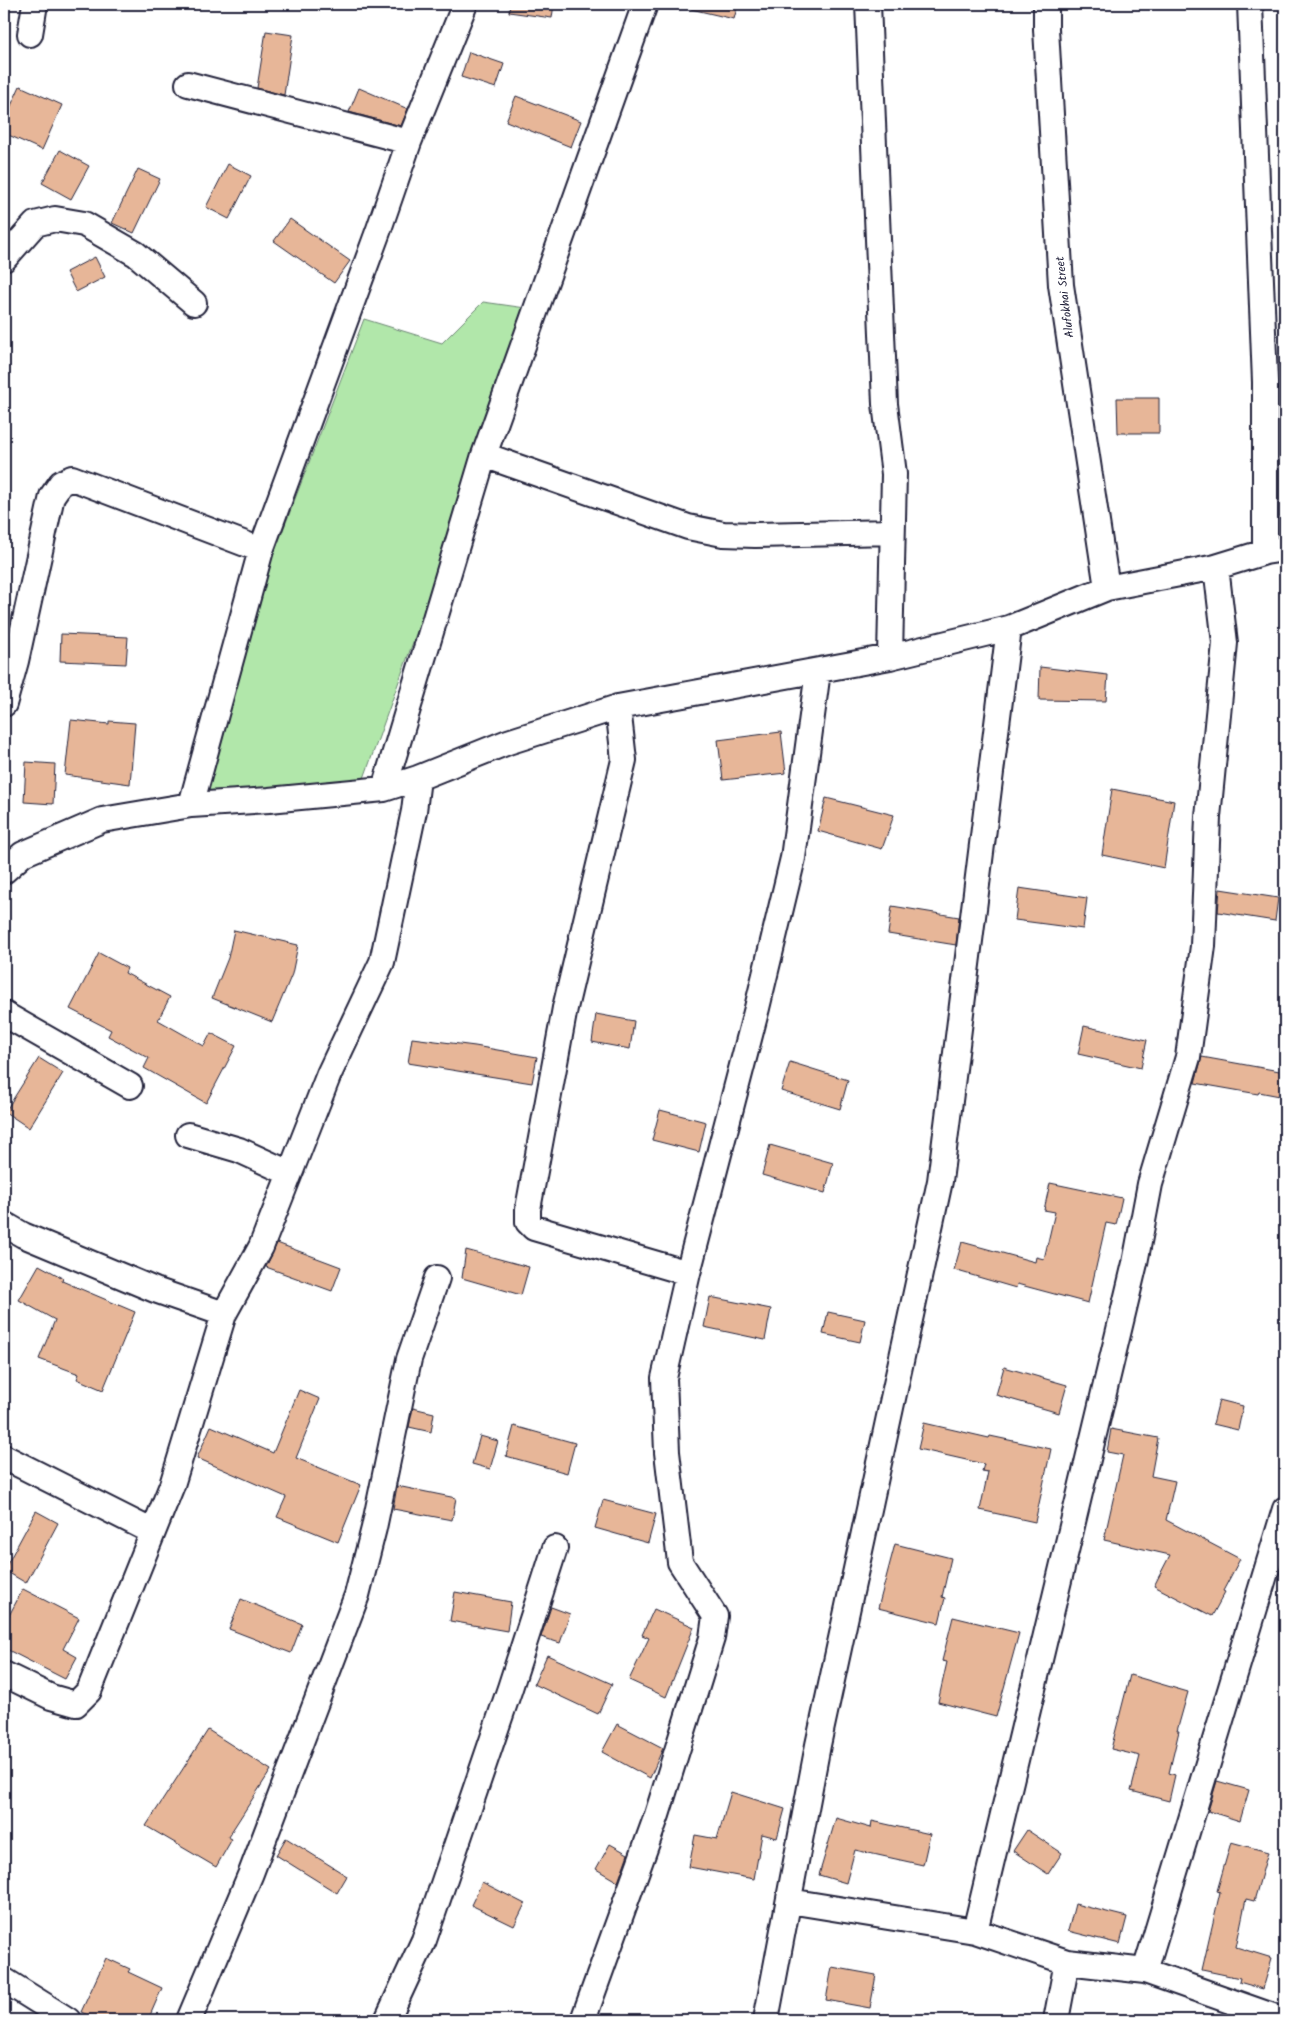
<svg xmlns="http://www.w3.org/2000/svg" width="1289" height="2024" font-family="Kalam,sans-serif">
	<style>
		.green { fill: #b1e7aa; stroke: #6a8472 }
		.building { fill: #e7b698; stroke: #22223b }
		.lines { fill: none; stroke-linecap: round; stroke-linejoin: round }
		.minor-casing { stroke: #22223b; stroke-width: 28 }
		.minor { stroke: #fff; stroke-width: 24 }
		.labels { text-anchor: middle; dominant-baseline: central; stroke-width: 5; stroke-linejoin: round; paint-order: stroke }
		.street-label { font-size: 12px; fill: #22223b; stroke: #fff }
	</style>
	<rect width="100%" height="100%" fill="#fff"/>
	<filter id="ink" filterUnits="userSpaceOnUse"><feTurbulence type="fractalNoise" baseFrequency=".02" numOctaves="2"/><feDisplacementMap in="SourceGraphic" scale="10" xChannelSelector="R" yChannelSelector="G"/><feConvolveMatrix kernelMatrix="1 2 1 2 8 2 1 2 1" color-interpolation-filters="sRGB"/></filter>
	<g filter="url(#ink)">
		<path class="green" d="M483,302L533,309L363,781L176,809L364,319L442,343Z"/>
		<path class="building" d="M510,4H554L552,18L509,12Z
			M692,4H738L734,19L691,9Z
			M266,31L293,35L284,95L257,88Z
			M469,52L504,64L496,88L461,77Z
			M20,86L62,105L42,150L4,133V121Z
			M359,88L408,109L401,126L349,112Z
			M516,96L581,121L571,147L506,121Z
			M60,150L89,166L71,199L42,183Z
			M228,164L251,176L229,219L206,207Z
			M138,169L160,179L134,233L112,223Z
			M290,219L350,261L334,283L274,241Z
			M95,257L105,277L76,292L66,272Z
			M1117,398H1159V433H1118Z
			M61,634L128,637L126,664L60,661Z
			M1040,667L1108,675L1106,701L1039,700Z
			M71,720L109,724V721L135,723L130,784L65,775Z
			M781,732L786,773L723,780L718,740Z
			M26,762L55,764L53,804L24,802Z
			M1112,789L1174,801L1164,868L1102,855Z
			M826,798L894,815L882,849L818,831Z
			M1019,888L1087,898L1083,929L1015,920Z
			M1220,889L1278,898L1275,921L1218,912Z
			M892,906L959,917L956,945L888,934Z
			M234,930L298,945L292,974L272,1022L212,998L228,958Z
			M99,953L127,968L125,973L170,997L158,1020L204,1046L211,1033L236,1046L206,1103L144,1068L149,1058L108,1036L111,1030L70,1009Z
			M596,1014L634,1021L630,1049L592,1042Z
			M1084,1026L1147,1040L1141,1068L1078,1054Z
			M412,1038L475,1046L537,1057L532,1083L408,1063Z
			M1202,1057L1285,1072V1097L1259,1092L1258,1094L1195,1083Z
			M39,1058L63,1073L29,1128L5,1112Z
			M790,1062L848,1080L840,1109L781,1091Z
			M660,1110L706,1122L699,1152L652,1140Z
			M770,1145L833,1163L825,1193L762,1175Z
			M1050,1183L1122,1198L1116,1225L1106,1223L1088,1303L1017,1284L1016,1288L954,1270L962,1242L1035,1262L1036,1257L1044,1259L1055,1212L1044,1210Z
			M277,1243L341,1267L332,1291L266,1267Z
			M466,1250L529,1267L521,1295L462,1278Z
			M39,1265L63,1278L62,1281L135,1312L103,1390L77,1379L79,1374L39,1359L55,1320L19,1300Z
			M710,1297L771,1309L765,1340L704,1327Z
			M828,1312L865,1320L860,1342L823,1334Z
			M1004,1367L1067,1385L1059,1413L996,1395Z
			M299,1390L320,1399L296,1458L361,1485L338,1542L277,1517L286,1497L197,1458L211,1426L273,1453Z
			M1219,1400L1243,1406L1238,1430L1213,1424Z
			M413,1408L434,1413L431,1432L409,1427Z
			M924,1423L989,1438L990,1436L1051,1449L1035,1522L980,1510L988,1472L982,1471L984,1464L918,1449Z
			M514,1426L575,1443L567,1473L506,1456Z
			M1111,1429L1158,1438L1151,1476L1175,1481L1166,1520L1240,1559L1223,1591L1225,1592L1212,1616L1154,1586L1170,1555L1104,1540L1123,1455L1107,1452Z
			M480,1436L498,1441L490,1469L472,1464Z
			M397,1486L456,1498L452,1520L393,1509Z
			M603,1500L656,1514L648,1543L595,1528Z
			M36,1511L58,1523L26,1583L4,1570Z
			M895,1544L951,1558L942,1597L945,1598L939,1623L878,1608Z
			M23,1589L79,1618L63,1649L77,1657L65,1679L4,1648V1625Z
			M455,1592L511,1602L507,1631L450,1621Z
			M241,1599L302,1624L291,1653L229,1629Z
			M551,1607L570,1614L560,1643L541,1637Z
			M654,1609L694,1627L666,1697L629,1680L649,1638L642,1635Z
			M953,1617L1019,1633L996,1717L938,1702L947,1662L942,1661Z
			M547,1655L612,1684L598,1714L534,1684Z
			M1130,1675L1188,1692L1177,1731H1179L1169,1773L1175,1775L1169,1801L1131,1791L1140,1756L1111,1749Z
			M617,1724L663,1748L650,1778L602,1752Z
			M208,1730L271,1770L228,1837L232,1839L216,1867L146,1826Z
			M1217,1781L1249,1790L1240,1821L1208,1811Z
			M731,1792L785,1809L777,1838L762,1834L754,1879L689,1867L695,1835L717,1839Z
			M836,1818L871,1828L872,1821L930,1834L923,1865L855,1850L846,1883L819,1875Z
			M1027,1830L1062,1853L1048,1874L1013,1851Z
			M286,1838L347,1876L337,1893L276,1855Z
			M1231,1842L1268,1852L1254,1901L1246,1899L1236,1947L1272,1958L1263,1989L1239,1982L1240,1978L1202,1970L1220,1892L1217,1891Z
			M610,1844L628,1854L618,1882L596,1869Z
			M482,1882L525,1904L514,1926L471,1905Z
			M1075,1904L1127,1917L1120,1944L1068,1931Z
			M106,1958L130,1969L128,1972L162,1988L148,2020H99L81,2012Z
			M832,1967L876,1975L870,2008L826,2000Z"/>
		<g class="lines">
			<defs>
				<path id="minor" d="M868,4L885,404L894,474L890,657
					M1046,4V29L1061,285L1107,588
					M1250,4L1265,382V552
					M30,34L35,4
					M188,84L409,142
					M4,259L35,224L55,219L84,224L136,254L194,303
					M484,455L688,527L723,534L755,535L892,532
					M4,704L16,661L52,496L61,483L72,478L261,550
					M618,707L624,760L565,1008L528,1209V1222L534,1228L688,1273
					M384,789L484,455L645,4
					M191,805L261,550L379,229L409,142L465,4
					M4,871L23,854L102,820L191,805L269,800L384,789L418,778L508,742L618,707L890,657L1009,628L1107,588L1216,567L1265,552L1285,549
					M4,1014L130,1086
					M188,1135L239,1150L289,1173
					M4,1224L23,1235L155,1290L224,1314
					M4,1457L153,1532
					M4,1674L51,1697L76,1704L89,1691L172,1485L224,1314L261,1247L329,1074L382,962L414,811L418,778
					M789,1901L975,1931L1067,1962L1145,1971L1284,2020
					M975,1931L1135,1263L1150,1184L1188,1057L1203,946L1208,817L1225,643L1216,567
					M1145,1971L1285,1509
					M4,1980L68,2020
					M189,2020L251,1873L357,1595L374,1528L409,1359L437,1278
					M387,2020L424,1940L510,1688L555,1548
					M583,2020L657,1815L712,1638L715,1616L680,1562L667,1452L664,1378L688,1273L757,1008L793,858L818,671
					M766,2020L818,1745L940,1181L1009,628
					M1056,2020L1067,1962"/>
			</defs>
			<use href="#minor" class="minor-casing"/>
			<use href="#minor" class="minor"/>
		</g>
	</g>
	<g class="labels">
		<g class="street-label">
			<text transform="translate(1065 297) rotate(-97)">Alufokhai Street</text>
		</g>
	</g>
	<rect width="1289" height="2024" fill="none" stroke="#fff" stroke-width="20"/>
	<rect x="10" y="10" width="1269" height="2004" fill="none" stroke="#22223b" stroke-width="2" filter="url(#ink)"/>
</svg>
